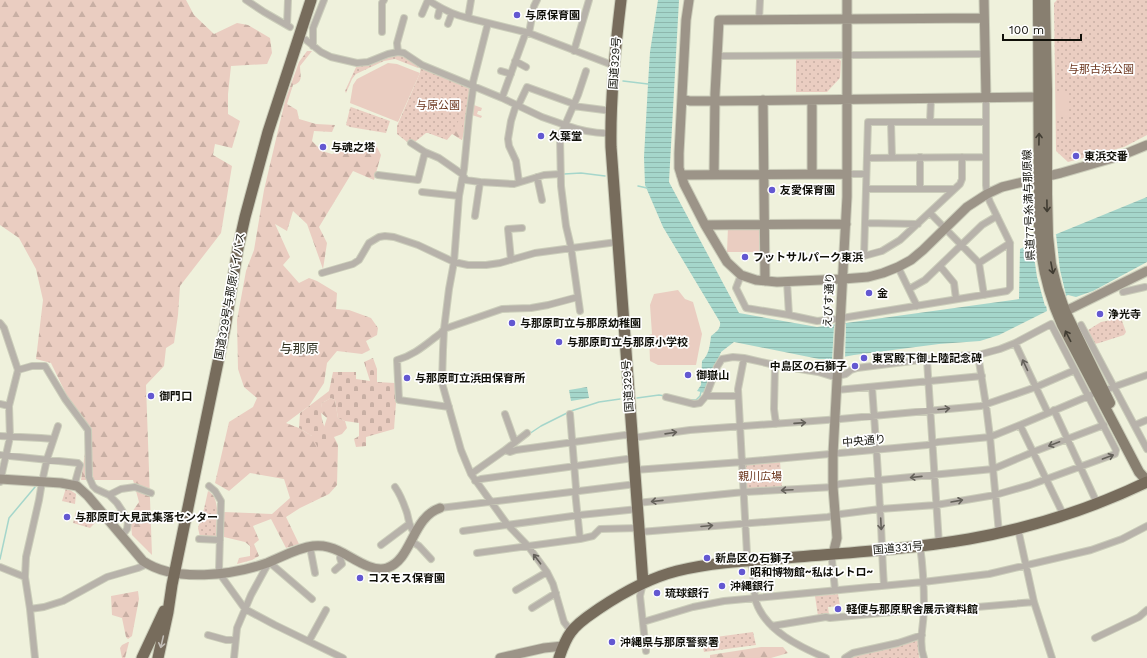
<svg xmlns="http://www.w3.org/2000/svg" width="1147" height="658" font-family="'Work Sans','Noto Sans JP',sans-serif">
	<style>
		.grass { fill: url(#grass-dots) }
		.forest { fill: url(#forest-firs) }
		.cemetery { fill: url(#cemetery-stones) }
		.garden { fill: #eacdc1 }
		.water { fill: url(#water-rules) }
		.pier { fill: #eff1dc }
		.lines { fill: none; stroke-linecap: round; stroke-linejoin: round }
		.stream { stroke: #a5d6cb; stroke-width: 1.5 }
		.street-casing { stroke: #cbcdba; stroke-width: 8 }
		.secondary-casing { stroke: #cbcdba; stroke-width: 11 }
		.primary-casing { stroke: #cbcdba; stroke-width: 12 }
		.highway-casing { stroke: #cbcdba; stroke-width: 13 }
		.street { stroke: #b7b2aa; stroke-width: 6 }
		.secondary { stroke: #9c9488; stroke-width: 9 }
		.primary { stroke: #887f70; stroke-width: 10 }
		.highway { stroke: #776c5c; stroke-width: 11 }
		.oneway { stroke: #403c32 }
		.oneway2 { stroke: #64615a }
		.oneway3 { stroke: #c2bdb6 }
		.poi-dot { fill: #6358d1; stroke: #fff; stroke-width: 1.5 }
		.labels { text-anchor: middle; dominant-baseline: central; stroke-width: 3.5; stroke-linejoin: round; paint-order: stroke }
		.poi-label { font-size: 11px; font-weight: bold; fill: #101009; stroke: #fff; text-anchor: start }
		.street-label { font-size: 11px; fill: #101009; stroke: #fff }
		.park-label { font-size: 11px; fill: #6d3820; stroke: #fff }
		.quarter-label { font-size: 13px; fill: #333524; stroke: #fff }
	</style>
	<defs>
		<pattern id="grass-dots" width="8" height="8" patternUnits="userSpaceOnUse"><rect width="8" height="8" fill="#eacdc1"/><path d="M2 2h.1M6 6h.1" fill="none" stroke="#c8afa4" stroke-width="1.8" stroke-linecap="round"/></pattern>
		<pattern id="forest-firs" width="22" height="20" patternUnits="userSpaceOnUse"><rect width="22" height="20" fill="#eacdc1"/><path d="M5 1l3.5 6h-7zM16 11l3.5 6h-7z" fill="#c8afa4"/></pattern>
		<pattern id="cemetery-stones" width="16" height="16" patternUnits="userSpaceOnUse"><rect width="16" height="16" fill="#eacdc1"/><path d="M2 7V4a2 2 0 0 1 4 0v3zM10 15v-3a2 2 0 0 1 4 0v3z" fill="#c8afa4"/></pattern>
		<pattern id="water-rules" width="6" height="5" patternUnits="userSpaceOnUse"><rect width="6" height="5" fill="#a5d6cb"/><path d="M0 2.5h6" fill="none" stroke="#8db7ad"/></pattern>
	</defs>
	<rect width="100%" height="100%" fill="#eff1dc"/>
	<path class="grass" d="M1057,0H1147V135L1124,147L1068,162L1056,151L1054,3Z
		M392,55H401L420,67L418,68L395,59L384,61L356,74L352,79L346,93L345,91L357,65Z
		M837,57L841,61L840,78L827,92H796V58Z
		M421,66L470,86L462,140L452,134L447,140L428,133H426L411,145L397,134V126L420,73Z
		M351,107L390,121L386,133L350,127L346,125L350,108Z
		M1121,318L1126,332L1124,335L1099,343L1094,344L1088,330L1101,322Z
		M780,461L782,488L749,490L746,488L745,464Z
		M66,488L70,490L76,494L75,504L62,501Z
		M204,509H217L216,537H200L198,528Z
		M76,511L91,515L98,520L90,528L73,523Z
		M838,594L840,606L828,607L829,615L818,616L815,596Z
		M753,632L756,645L704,652L701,639Z
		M916,640L918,641L919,658H849L855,655Z"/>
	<path class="forest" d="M0,0H186L194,15L214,34L237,23L248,25L270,38L272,53L267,64L231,66L228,94V114L240,121L232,148L215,144L213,155L232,166L221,233L180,286L178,315L174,343L166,348L164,366L146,385L152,555L132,535L130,515L139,502L133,480H81L85,453L92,429L69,400L51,363L36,359L43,300L36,269L19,238L0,225Z
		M307,51H312L300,66C300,75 304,82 293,85L287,104L297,110L299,119L316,124L335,125L332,132L314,131L312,141L322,151L332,154L364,142L371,140L377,147L381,155L374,180L353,171L319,227L327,243L323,269L307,224L293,211L287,231L275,224L290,257L283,265L299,283L309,278L317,281L337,293L336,309L349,310L371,318L378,328L377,335L366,341L370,350L362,354L337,351L327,363L324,383L309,406L286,423L299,428L312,436L323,430L327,418L320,412L322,403L331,398L335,400L338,418L345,421L347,428L342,434L334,437L338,445L337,485L329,494L300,508L286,517L299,544L286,548L271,519L253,526L259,540L254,544L259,556L252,560L237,564L239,558L250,556V546L245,542L224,537V512L272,514L290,498L284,479L250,473L229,491L215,483L229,422L253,407L257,398L244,387L238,369L237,320L246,271L254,250L264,190L285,101L299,62Z
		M459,120H462V127L465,128L462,140L451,133Z
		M208,491C215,495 216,501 217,509H204Z
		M138,591L139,599L132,636L128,639L126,637L122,618L112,615L111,596Z
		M128,642H129L125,658H122L120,648L122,645Z
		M761,647H783L788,653L771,658H710V655Z"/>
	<path class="cemetery" d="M373,358L377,369V382L395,383L396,403L394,429L366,437V446L356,447L354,439L359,436V423L345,421L338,418L335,400L331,398L322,403C319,418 324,426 331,440L318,448L312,436L299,428L300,413L329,391L333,372H356V379L370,381L364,362Z"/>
	<path class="garden" d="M388,63L397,64L420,73L398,122L350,103L353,85L357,79Z
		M1057,93H1069V117H1057Z
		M474,105L482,108L481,111H478L477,114L482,116L481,118L472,115Z
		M728,227L759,228V252H727Z
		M678,290L685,299L693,302L702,334L696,365H658L650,361L649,335L652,334L650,305L654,294Z"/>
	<path class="water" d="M658,0H679L669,182L739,313L817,327L1019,299L1020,249L1147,197V262L1093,291L1076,297L1068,295L1046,305L1047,311L999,335L980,341L939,344L854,355L832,359H819L734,342L721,352L705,393L697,391L701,385L702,361C709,355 710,345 711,336C716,332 721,329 720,322L663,227L645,185L644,157L648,84L650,52Z
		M587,387L589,398L571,401L569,390Z"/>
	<path class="pier" d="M1056,234L1060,270L1066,295L1045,306L1037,277L1032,243Z
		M846,324L845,359L832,361L834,326Z"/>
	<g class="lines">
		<path class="stream" d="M623,81L648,84
			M564,174L581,173L605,176
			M638,186L647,188
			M637,398L659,395L665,396
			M690,400H696L700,396L701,392
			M571,411L599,402L620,399
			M529,434L541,426L567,413
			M0,559L9,518L35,487"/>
		<defs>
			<path id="street" d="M246,0L264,12L290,27
				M428,0C440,8 453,15 468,18
				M471,0L468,18L529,33L615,66
				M422,14L428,0
				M438,16L440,8
				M759,20L760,0
				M488,23L473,82V89L469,117L464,169L459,196L454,262L449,289L444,329L443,350L442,383L461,450L471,474L507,524L528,546L547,572L553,584L564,622L571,631
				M448,24L452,13
				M287,25L288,0
				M382,32V3L384,0
				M529,33L534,6L537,0
				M306,40L321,52L331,57L357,63L368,62L388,54L398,52L404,53L422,65L502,98L542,117L565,125L560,137L561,186L566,226L571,247L580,311
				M313,46V28L324,0
				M574,51L589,0
				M398,52L397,43L404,18
				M717,56L985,54
				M515,61L526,67
				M501,71L511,74
				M586,71L578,95L565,125C579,130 595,134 611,133
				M502,98L526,32
				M516,105L511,121L508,139L509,146L516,161L519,182
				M518,106L527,87L574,104
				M573,106L612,111
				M891,122L892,158
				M930,122L931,99
				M411,143L425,152
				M962,157V179L960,184L900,240L882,251L864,256L868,122H986
				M867,158L985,157
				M847,174H866
				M378,175L418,180L425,152L439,158L462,174L466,180L480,182L514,184L544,175L560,174
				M537,177L542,200
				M866,189H954
				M920,189V157
				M422,192L459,196
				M930,213L979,263L984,295
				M475,216L480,182
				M865,223L918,224
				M511,260L508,229L522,228
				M979,263L1010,243
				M940,266L954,283L956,299
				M898,267L917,306
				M322,273L353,264L359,260L369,243L379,237L385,236L394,237L418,245L454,262L468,265H486L500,263L535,253L617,242
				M741,275L736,288L746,308L789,315L817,321L836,319L1007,291L1010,288V243L990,202L987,194L986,185V98
				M787,282L789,315
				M909,289L925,280L982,225L997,216
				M1123,292L1145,287
				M0,323L4,328L18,370L9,406L10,437L0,482
				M1081,325L1147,449
				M1015,343L1048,413
				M978,355L986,405L990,437L999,533
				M744,358L738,389L747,554C749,559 751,564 752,568C755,579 753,592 756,602C766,631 800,647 826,658
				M927,360L939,544
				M775,365L774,409L776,424
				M18,370L32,366H45L65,399L88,430L89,477L93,486L96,489L109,495L117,503L123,512L128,522L127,529L122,536
				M872,387C875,428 878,469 880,509C882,535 882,560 884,585
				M837,390L982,376
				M1102,391L1147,375
				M706,396H738
				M0,404L9,406
				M449,407L399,400L397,360C415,355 426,344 441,333L444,329L502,309L531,308L548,305L578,297
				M1054,410L1097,503
				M505,414L515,442
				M570,414L576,488L575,491L580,539
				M1020,425L1064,516
				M1135,425L1147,420
				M0,436L41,438L53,439
				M505,450L527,433
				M0,455L78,463L80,465L74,486
				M635,470L742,462L927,445L938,442L990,437L1020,425L1091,395
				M471,474L505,450L510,452L516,450L625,435L639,437L690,430L840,419L981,406L1036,387L1075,370
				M475,481L481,479L634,458
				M209,486L215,491L221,501L219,570L222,577L245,609L275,625L343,658
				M395,487C400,494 404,504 407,513C409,520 409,528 415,533
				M109,495L121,489L135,487L151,493
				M637,503L744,492L833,487L839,484L993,469L1033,452L1104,425
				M440,508L636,484
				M1018,529L1034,602L1052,658
				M463,531L580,515L638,509
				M640,532L828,517L841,514L880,509L936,505L995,495L1030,485L1115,454L1116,450L1051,324L1015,343L1000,349L978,355L952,356L857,368L851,370L846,374L837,376H831L818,372L775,365L744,358L733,357L722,359L717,367L706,396L700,403L694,404L666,397
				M199,539L220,540
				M411,541L419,546L431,559
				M381,545L409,524
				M920,546C923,566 924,588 924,608C924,625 918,642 924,658
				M310,547L315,573
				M477,553L580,539L593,536L600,529L639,528
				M833,554L832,560L835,590
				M0,567L25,577
				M335,570L342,564L340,558L341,552
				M643,583L640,596L646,651
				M516,590L547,572
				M532,608L556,593
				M30,609L44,607L63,601L107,577L138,568L147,564
				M643,622L693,607L724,601L923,582L989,574L1091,550L1122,539L1147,526
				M772,626L826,617L830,618L924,609H954L1034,602
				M208,635L226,640H235
				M1095,638L1139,617L1147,610
				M309,641L326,610
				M35,658L30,609L25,577L26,557L39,500L42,482L47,459L58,426
				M234,658L237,628L251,595L269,562L312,599
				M845,658L853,653L898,643L922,635"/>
			<path id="secondary" d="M689,0L686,20L679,153V168L684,184L705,225L727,262L741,275L756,280L777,282L843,279L868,277L883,273L898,267L911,260L923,250L967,207L987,194L1002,187L1061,173L1120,156L1147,145
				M984,0L986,98
				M682,99L690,101H715L1039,97
				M763,100L765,281
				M812,100V174
				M681,175L847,174
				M714,175L715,94L719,20L984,18
				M705,225L846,224
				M1058,314L1072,308L1147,271
				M0,479L61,483L77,486L88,496L143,561C175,583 233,575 267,563C282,557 297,548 313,546C321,545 331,547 339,551C352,557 372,573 387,568C412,560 412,517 440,508
				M833,554L837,538L833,487V454L847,197V0
				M500,658L544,648L563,646"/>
			<path id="primary" d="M1038,0L1039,230C1041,264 1048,294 1062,325L1139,472L1147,481
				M1045,0L1047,89V194L1048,236L1051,264L1057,288L1065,311L1110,403"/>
			<path id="highway" d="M621,0C615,49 610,98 611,147L643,583
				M142,658L164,611
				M158,658L168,612L172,585L225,328L238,248L245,217L268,132L311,0
				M559,658C562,649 565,640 571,632C578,622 590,615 600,608C624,592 649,578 677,571C709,563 743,561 775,559C840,553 905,550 969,539C1030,528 1091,509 1147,482"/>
		</defs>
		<use href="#street" class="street-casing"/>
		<use href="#secondary" class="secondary-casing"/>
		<use href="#primary" class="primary-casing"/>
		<use href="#highway" class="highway-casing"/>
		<use href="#street" class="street"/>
		<use href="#secondary" class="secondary"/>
		<use href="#primary" class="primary"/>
		<use href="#highway" class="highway"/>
	</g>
	<defs><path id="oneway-shaft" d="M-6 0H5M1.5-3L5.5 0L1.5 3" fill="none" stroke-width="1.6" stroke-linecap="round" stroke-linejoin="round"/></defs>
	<g class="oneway">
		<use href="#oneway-shaft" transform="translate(1039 139) rotate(-89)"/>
		<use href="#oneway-shaft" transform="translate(1047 206) rotate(89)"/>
		<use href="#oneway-shaft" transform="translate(1052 268) rotate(79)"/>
		<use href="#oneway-shaft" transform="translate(1068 336) rotate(-117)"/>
	</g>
	<g class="oneway2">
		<use href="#oneway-shaft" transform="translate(1025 365) rotate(-115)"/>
		<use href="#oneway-shaft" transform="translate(944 409) rotate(-5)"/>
		<use href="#oneway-shaft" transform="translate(800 423) rotate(-4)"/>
		<use href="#oneway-shaft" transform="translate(671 433) rotate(-8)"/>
		<use href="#oneway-shaft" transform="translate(1054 444) rotate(159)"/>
		<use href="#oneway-shaft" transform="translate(1108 457) rotate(-20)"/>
		<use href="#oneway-shaft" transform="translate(916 477) rotate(174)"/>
		<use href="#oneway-shaft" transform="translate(787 490) rotate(177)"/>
		<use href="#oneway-shaft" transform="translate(657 501) rotate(174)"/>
		<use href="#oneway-shaft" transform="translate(957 501) rotate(-10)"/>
		<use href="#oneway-shaft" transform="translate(881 524) rotate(87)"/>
		<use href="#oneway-shaft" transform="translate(707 526) rotate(-5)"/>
		<use href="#oneway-shaft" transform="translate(537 559) rotate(-127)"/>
	</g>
	<use class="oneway3" href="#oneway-shaft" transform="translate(162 642) rotate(103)"/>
	<g class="poi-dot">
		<circle cx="517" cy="15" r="4"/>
		<circle cx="541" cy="136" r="4"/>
		<circle cx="323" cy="147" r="4"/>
		<circle cx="1076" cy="156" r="4"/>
		<circle cx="772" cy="190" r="4"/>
		<circle cx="745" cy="257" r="4"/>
		<circle cx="869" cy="293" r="4"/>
		<circle cx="1100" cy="314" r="4"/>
		<circle cx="512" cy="323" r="4"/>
		<circle cx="559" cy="342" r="4"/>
		<circle cx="864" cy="358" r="4"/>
		<circle cx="855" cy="366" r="4"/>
		<circle cx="688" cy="375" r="4"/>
		<circle cx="407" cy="378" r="4"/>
		<circle cx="151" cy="396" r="4"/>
		<circle cx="67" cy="517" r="4"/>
		<circle cx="707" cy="558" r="4"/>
		<circle cx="742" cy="572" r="4"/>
		<circle cx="360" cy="578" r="4"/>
		<circle cx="722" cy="586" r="4"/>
		<circle cx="657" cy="593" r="4"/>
		<circle cx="838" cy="609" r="4"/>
		<circle cx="612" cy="642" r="4"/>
	</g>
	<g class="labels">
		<g class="poi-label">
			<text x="525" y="15">与原保育園</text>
			<text x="549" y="136">久葉堂</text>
			<text x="331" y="147">与魂之塔</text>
			<text x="1084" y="156">東浜交番</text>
			<text x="780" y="190">友愛保育園</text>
			<text x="753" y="257">フットサルパーク東浜</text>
			<text x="877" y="293">金</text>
			<text x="1108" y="314">浄光寺</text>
			<text x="520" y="323">与那原町立与那原幼稚園</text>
			<text x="567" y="342">与那原町立与那原小学校</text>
			<text x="872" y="358">東宮殿下御上陸記念碑</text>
			<text x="847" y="366" text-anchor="end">中島区の石獅子</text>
			<text x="696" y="375">御嶽山</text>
			<text x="415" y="378">与那原町立浜田保育所</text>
			<text x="159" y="396">御門口</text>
			<text x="75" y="517">与那原町大見武集落センター</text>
			<text x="715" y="558">新島区の石獅子</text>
			<text x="750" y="572">昭和博物館~私はレトロ~</text>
			<text x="368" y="578">コスモス保育園</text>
			<text x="730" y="586">沖縄銀行</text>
			<text x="665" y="593">琉球銀行</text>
			<text x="846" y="609">軽便与那原駅舎展示資料館</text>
			<text x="620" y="642">沖縄県与那原警察署</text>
		</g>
		<g class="street-label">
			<text transform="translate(615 63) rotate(-86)">国道329号</text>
			<text transform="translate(1029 205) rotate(-92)">県道77号糸満与那原線</text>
			<text transform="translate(230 296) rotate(-80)">国道329号与那原バイパス</text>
			<text transform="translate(829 300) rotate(-87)">えびす通り</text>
			<text transform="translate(628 386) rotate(-94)">国道329号</text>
			<text transform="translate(864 441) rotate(-5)">中央通り</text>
			<text transform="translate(898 548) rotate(-5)">国道331号</text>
		</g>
		<g class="park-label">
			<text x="1101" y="69">与那古浜公園</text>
			<text x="438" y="105">与原公園</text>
			<text x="760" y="476">親川広場</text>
		</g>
		<g class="quarter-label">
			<text x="299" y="348">与那原</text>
		</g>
	</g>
	<path d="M1003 34v6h78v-6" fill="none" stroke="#101009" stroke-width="2"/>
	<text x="1009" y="34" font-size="12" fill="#101009" stroke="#ffffff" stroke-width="3" paint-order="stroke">100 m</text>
</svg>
